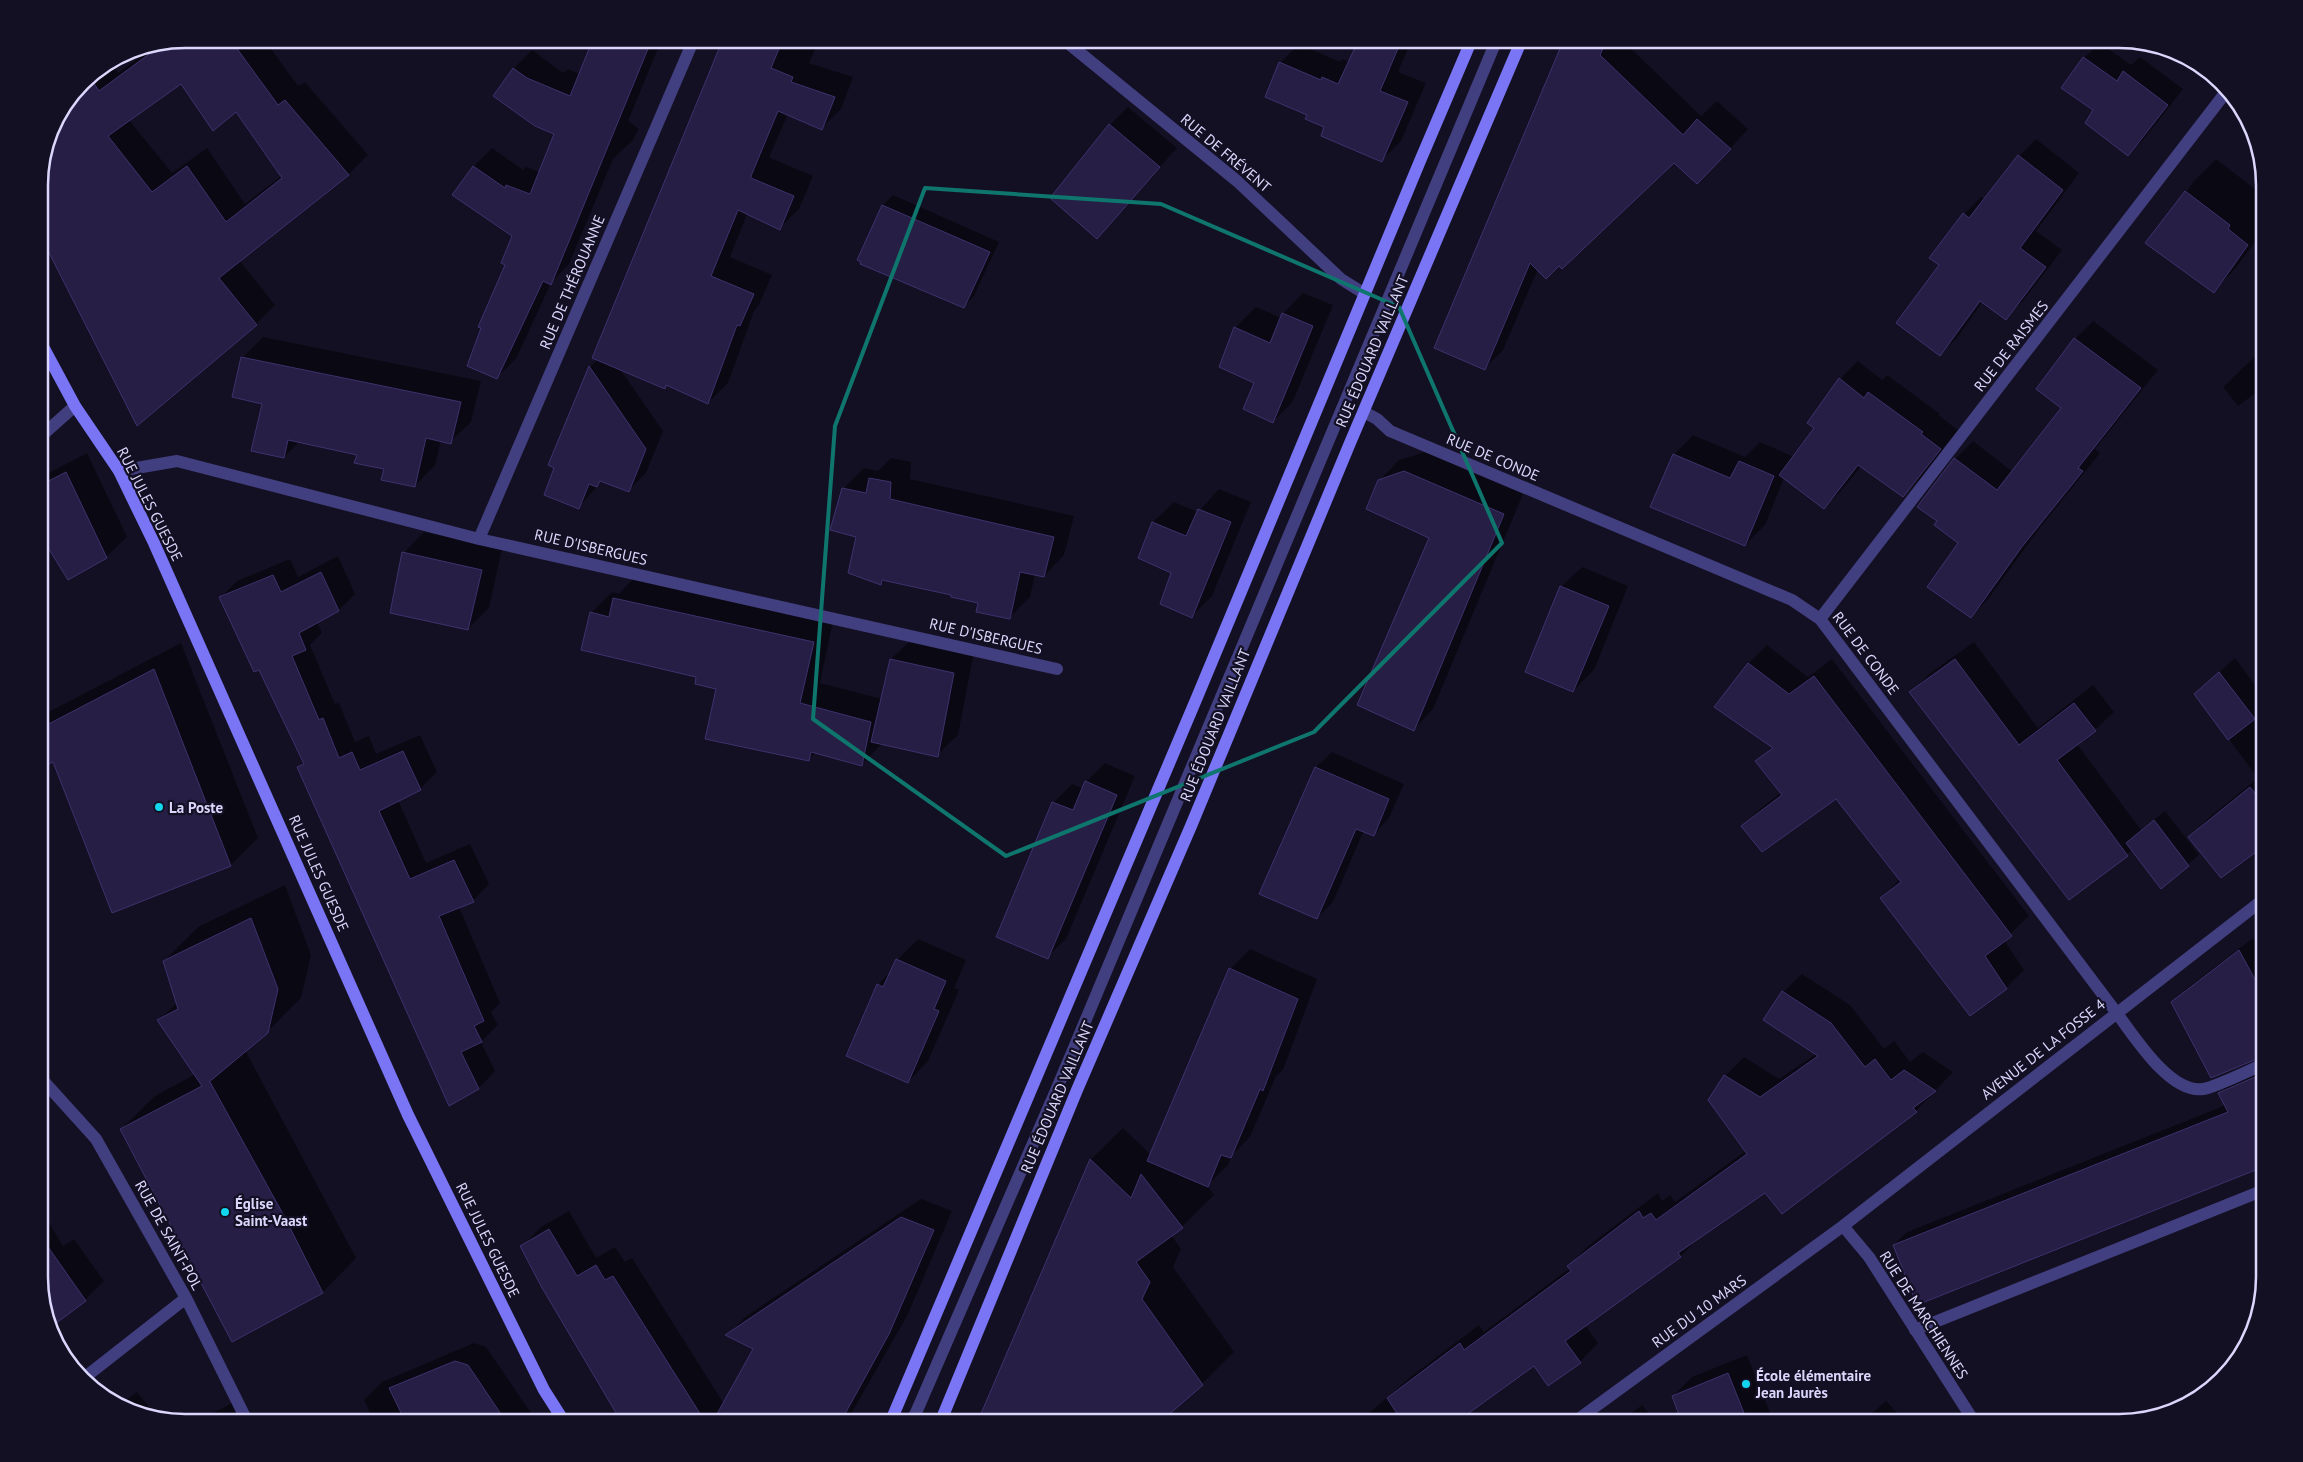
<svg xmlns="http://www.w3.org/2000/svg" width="2303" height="1462" font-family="'PT Sans',sans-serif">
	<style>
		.shadow { fill: #0007; fill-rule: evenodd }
		.building { fill: #261e44; stroke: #3e326e; fill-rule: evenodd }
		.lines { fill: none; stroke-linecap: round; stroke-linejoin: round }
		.lane { stroke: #423f80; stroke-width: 12 }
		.street { stroke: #423f80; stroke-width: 12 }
		.secondary { stroke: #7975f5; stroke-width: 12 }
		.marked { fill: none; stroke: #0f766e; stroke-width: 4; stroke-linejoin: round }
		.poi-dot { fill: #11d6ed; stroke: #141024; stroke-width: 2 }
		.labels { text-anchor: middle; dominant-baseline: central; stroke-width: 4.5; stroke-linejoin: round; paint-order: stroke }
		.street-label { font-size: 15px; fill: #dbd7fc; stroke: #141024 }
		.poi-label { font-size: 15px; font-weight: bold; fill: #dbd7fc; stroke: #141024; text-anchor: start }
		.rim { fill: none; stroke: #dbd7fc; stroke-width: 2.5 }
	</style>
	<rect width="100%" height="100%" fill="#141024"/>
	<path class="shadow" d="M184,39H264L298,86L305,82L368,155L349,174L239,260L275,305L256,324L39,175L54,120L82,81L111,62L118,73L158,44ZM181,83L237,110L281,176L245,204L207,148L172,173L129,120Z
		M594,39H662L628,121L639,129L632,141L613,159L569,264L551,283L516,359L497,377L506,264L513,235L454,194L474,166L492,148L523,170L526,167L540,172L555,134L494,96L514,68L532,50L563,73L568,69L580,74Z
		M725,39H820L809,63L853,77L841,109L822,128L788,114L770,155V158L813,176L799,209L780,228L747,214L730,257L772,275L759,305L754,311L728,383L708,403L667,384L664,387L620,369L663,431L646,473L628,491L602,481L578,508L555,467L549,465L590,367L598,359L593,357Z
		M1111,39H1126L1119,46Z
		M1361,39H1412L1398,72L1426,83L1401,141L1382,160L1308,114L1280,63L1299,44L1340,62L1342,59L1350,62Z
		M1566,39H1621L1701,116L1717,101L1748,129L1716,164L1674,161L1559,265L1538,269L1503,350L1485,368L1436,348Z
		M2100,43L2131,65L2140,57L2183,89L2144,139L2128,154L2095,110L2084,58Z
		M1128,107L1177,148L1097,237L1110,125Z
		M2036,139L2079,173L2036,231L2062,250L2023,301L2006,318L1983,301L1957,338L1940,354V265L1964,214L1981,197L1985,200L2019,156Z
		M2216,159L2264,196V230L2234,270L2214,291L2147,243L2195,180Z
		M893,195L999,242L974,296L964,306L858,259L883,205Z
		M1303,293L1333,305L1293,401L1273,422L1255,382L1235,328L1256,307L1281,318L1283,314Z
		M2093,321L2158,370L2095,449L2100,453L2039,529L1988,599L1971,617L1960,543L1939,521L1955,459L1973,441L2013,472L2062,408L2075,339Z
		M263,337L481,381L471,422L450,442L441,440L435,465L415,486L358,454L300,441L284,457L263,403L242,358Z
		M2264,348V387L2238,406L2223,387Z
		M1858,361L1882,380L1887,375L1940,414L1938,415L1958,430L1921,478L1903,496L1861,466L1842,490L1824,508L1784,478L1765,525L1745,545L1674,455L1693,435L1745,457L1760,442L1794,457L1816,428L1840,379Z
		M1425,452L1523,494L1433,709L1414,729L1430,537L1379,481L1399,460Z
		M87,453L127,537L106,557L39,530V478Z
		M891,458L911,462L910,479L1074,516L1064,555L1044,576L1035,574L1030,597L1009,618L979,602L953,594L885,580L881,584L857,536L843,489L864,468L878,471Z
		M1219,489L1251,502L1212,596L1192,616L1173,572L1139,557L1153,522L1174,502L1198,512Z
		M424,532L502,549L489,608L468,629L404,553Z
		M338,556L355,594L339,610L317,622L322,633L310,645L335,704L339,703L355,742L369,736L376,754L420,735L437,772L420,789L398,800L426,863L470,844L489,884L473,901L459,907L500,1003L491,1012L498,1025L481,1042L495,1071L479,1088L450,1104L298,768L304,762L260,668L221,597L237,581L290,559L298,577Z
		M1582,567L1628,586L1594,670L1573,691L1561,587Z
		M634,578L833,621L820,683L882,699L891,659L912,639L974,652L958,735L937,755L882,744L862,764L816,752L809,759L718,689L591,613L612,592L619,594Z
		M1974,642L2038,728L2093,685L2114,712L2095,730L2077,744L2141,830L2165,811L2199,855L2161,887L2132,850L2069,898L1911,692L1929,674Z
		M181,643L258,838L231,865L113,911L54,760L39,768V717Z
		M1767,645L1808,677L1832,659L2029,916L2004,940L2024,970L2006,988L1881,898L1900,879L1836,797L1743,826L1761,808L1782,792L1757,762L1773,746L1715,707L1749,663Z
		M2235,658L2264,697V844L2221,877L2190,837L2205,821L2258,778L2195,694Z
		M1332,752L1404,784L1389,818L1374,834L1364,830L1333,902L1317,918L1316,767Z
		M1105,763L1135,776L1066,939L1047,957L1053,803L1072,784L1084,789L1086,782Z
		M285,885L311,955L301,998L267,1032L245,1050L356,1258L323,1292L232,1340L121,1129L155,1096L196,1074L159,1020L178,1002L164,961L198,927Z
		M2253,938L2264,959V1055H2260L2173,1002L2186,989Z
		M918,939L966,960L954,988L959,990L928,1061L908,1082L878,985L892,970L897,960Z
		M1250,949L1317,979L1283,1070L1276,1076L1250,1137L1232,1155L1228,1165L1207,1186L1214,1195L1182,1227L1171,1235L1181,1249L1173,1267L1234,1352L1202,1384L1157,1423H978L1091,1159L1123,1128L1151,1155L1230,969Z
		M1802,974L1850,1005L1884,1049L1894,1041L1910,1062L1923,1052L1953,1072L1916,1111L1766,1191L1699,1238L1681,1256L1585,1325L1598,1343L1580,1362L1534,1364L1452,1423H1358L1408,1379L1479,1325L1484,1332L1570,1268L1569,1266L1587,1247L1658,1193L1662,1201L1670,1195L1675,1202L1747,1150L1725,1076L1744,1057L1779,1079L1816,1054L1783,992Z
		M2264,1066V1165L1918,1303L1894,1245L1907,1232L2226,1105L2220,1093L2233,1080Z
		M921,1199L952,1211L908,1314L846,1423H623L522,1246L541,1227L569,1211L596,1258L615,1247L625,1262L632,1258L724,1404L754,1348L727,1335L745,1317Z
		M39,1206L63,1246L74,1239L104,1281L85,1300L39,1287Z
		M474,1343L486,1347L538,1423H375L364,1400L382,1382Z
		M1747,1355L1774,1423H1684L1673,1396L1692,1377Z
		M137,1392L156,1415L120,1404Z
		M236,1401L248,1423H202L211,1414Z
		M1886,1401L1907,1423H1861Z
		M1642,1405L1657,1423H1619Z
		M1312,1416L1318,1423H1302Z"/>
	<path class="building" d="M184,39H230L278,105L285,100L349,175L219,278L257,325L137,426L39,233V175L54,120L82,81L89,76L99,91L164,43ZM181,84L213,131L236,112L282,178L226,222L187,166L152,192L108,136Z
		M593,39H652L551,285L543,281L497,379L467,366L481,328L478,327L505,265L501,263L512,236L452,195L473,166L505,188L506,185L530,194L554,134L535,126L493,96L513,68L527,78L570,96Z
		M723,39H783L771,68L793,77L791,82L835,97L822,130L778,111L751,176V178L794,196L780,230L738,210L711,276L754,294L740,326L737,325L708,404L666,385L665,389L592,358Z
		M1359,39H1402L1380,91L1408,102L1382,162L1321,136L1324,127L1305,119L1307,115L1265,97L1279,62L1321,80L1322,77L1338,84Z
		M1564,39H1607L1600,55L1683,135L1697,119L1731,149L1697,184L1674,163L1562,269L1559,266L1546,279L1530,263L1485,370L1434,348Z
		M2083,57L2117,81L2123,71L2168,105L2128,156L2085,123L2093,110L2061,88Z
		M1109,124L1160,167L1097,239L1050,198Z
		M2018,155L2063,190L2020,248L2046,267L2006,320L1980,301L1940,356L1896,323L1939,265L1929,258L1963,213L1969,218Z
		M2185,191L2230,225L2228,229L2248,245L2214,293L2145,243Z
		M882,205L990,252L964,308L860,264L861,262L857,260Z
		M1282,313L1313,326L1273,423L1243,409L1254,383L1219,367L1234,327L1270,343Z
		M2074,338L2141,388L2078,468L2083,471L2021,548L1971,618L1927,587L1958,543L1934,525L1937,521L1917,507L1954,458L1997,490L2061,408L2036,389Z
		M241,357L461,402L451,444L426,438L415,487L381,480L384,469L354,463L357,455L288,440L284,458L251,451L262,404L232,397Z
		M589,366L646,449L629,492L600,481L597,487L589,484L579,509L544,495L554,468L548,465Z
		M1839,378L1864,398L1868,392L1923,432L1921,434L1941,449L1903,497L1858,465L1824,509L1779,475L1814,428L1807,423Z
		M1673,454L1730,478L1739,461L1774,476L1745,546L1650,507Z
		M1404,471L1504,514L1414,731L1357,705L1429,538L1366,509L1378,480Z
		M66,472L107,558L68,580L39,533V486Z
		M869,478L891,482L890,499L1054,537L1044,577L1020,572L1010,619L976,612L978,603L951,597V595L882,580L881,585L848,573L856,537L830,530L842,488L866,493Z
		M1198,509L1231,522L1192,618L1160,604L1171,573L1138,558L1152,522L1186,536Z
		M402,552L482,570L468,630L390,613Z
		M321,572L339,611L299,633L306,650L292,656L319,720L323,718L339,758L352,752L360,770L403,751L421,790L379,811L410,879L454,860L474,902L439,916L484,1021L474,1026L482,1042L461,1052L479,1089L449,1106L297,767L304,764L259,670L254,672L219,597L273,575L281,592Z
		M1560,586L1609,606L1573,692L1525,672Z
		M613,598L814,642L800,703L871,722L862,766L811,752L809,761L705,739L716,689L695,684L696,677L581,650L590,612L609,617Z
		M890,659L954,673L938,757L871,742Z
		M1955,659L2019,745L2074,703L2096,731L2057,760L2128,856L2069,900L1909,692Z
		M1748,663L1789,694L1814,676L2012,936L1985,956L2007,989L1970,1016L1880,898L1901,882L1836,799L1762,852L1741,826L1782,795L1755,761L1773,748L1714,707Z
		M154,669L231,866L112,913L53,762L39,769V729Z
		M2219,672L2255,719L2228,740L2194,694Z
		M1315,767L1389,799L1374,836L1356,829L1317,919L1259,894Z
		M1085,781L1117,795L1048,959L996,937L1052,802L1073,810Z
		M2250,787L2264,804V846L2221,878L2188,837Z
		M2154,820L2189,866L2161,889L2126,843Z
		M251,918L278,989L268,1033L209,1082H210L283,1214L323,1293L232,1342L120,1129L202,1086L157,1020L178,1009L163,961Z
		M2239,950L2264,996V1056L2211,1078L2171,1002Z
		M896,959L946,981L934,1009L939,1011L908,1083L846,1056L877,984L883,987Z
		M1229,968L1298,999L1263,1091L1260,1089L1231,1158L1221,1155L1208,1187L1147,1161Z
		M1782,991L1831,1023L1865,1067L1875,1059L1891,1080L1904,1070L1936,1091L1913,1108L1917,1112L1782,1214L1765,1193L1678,1253L1681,1257L1565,1341L1581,1363L1548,1386L1534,1366L1455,1423H1403L1387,1398L1460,1343L1464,1350L1571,1271L1567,1266L1639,1211L1643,1218L1651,1213L1656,1220L1747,1154L1708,1100L1724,1075L1760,1097L1818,1056L1763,1020Z
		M2264,1073V1181L2258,1169L1917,1305L1893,1245L2228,1112L2218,1093Z
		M1090,1159L1131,1198L1141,1174L1183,1228L1136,1262L1150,1282L1142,1299L1203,1385L1159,1423H977Z
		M901,1217L934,1230L889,1334L840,1423H712L753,1349L725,1335Z
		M549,1229L577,1276L596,1265L605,1280L613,1276L706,1423H622L541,1286L520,1246Z
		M39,1234L86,1301L51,1327L39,1287Z
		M455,1361L468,1365L507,1423H406L389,1388Z
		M1728,1373L1748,1423H1682L1672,1396Z"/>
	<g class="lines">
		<path class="lane" d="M1915,1330L2264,1190
			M906,1423L915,1415L1058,1086L1497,39"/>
		<path class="street" d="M1063,39L1237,181L1341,279L1365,294
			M1364,412L1377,419L1390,431L1792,600L1820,619L2116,1012C2134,1036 2170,1094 2203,1089C2216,1087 2250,1070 2264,1064
			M39,438L75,406
			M119,471L177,461L479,539L1057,669
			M479,539L694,39
			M1820,619L2226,92
			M39,1076L96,1139L186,1298L248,1423
			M1843,1226L1869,1257L1975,1423
			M84,1378L186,1298
			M1573,1423L1843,1226L2264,899"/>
		<path class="secondary" d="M39,339L75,406L119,471L154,543L408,1115L544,1390L565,1423
			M890,1423L1198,695L1420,161L1472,39
			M940,1423L1077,1090L1191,826L1350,443L1522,39"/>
	</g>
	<path class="marked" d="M925,188L1161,204L1399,307L1502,543L1314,732L1006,856L813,719L835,426Z"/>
	<g class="poi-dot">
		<circle cx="159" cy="807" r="5"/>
		<circle cx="225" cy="1212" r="5"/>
		<circle cx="1746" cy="1384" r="5"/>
	</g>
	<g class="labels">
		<g class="street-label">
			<text transform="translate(1226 153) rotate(40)">RUE DE FRÉVENT</text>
			<text transform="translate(572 282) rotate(-67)">RUE DE THÉROUANNE</text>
			<text transform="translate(2011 346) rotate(-52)">RUE DE RAISMES</text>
			<text transform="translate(1372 351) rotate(-67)">RUE ÉDOUARD VAILLANT</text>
			<text transform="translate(1493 457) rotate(23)">RUE DE CONDE</text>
			<text transform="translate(150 504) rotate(63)">RUE JULES GUESDE</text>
			<text transform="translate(591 547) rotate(13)">RUE D'ISBERGUES</text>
			<text transform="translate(986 636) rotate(13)">RUE D'ISBERGUES</text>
			<text transform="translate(1866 653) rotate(53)">RUE DE CONDE</text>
			<text transform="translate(1215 725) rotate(-68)">RUE ÉDOUARD VAILLANT</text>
			<text transform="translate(319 873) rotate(66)">RUE JULES GUESDE</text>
			<text transform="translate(2043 1049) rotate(-38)">AVENUE DE LA FOSSE 4</text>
			<text transform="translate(1057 1097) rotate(-67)">RUE ÉDOUARD VAILLANT</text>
			<text transform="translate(169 1235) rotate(61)">RUE DE SAINT-POL</text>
			<text transform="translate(488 1240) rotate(64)">RUE JULES GUESDE</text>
			<text transform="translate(1699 1311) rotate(-36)">RUE DU 10 MARS</text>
			<text transform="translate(1924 1315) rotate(57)">RUE DE MARCHIENNES</text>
		</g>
		<g class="poi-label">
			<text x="169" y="807">La Poste</text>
			<text x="235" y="1203">Église<tspan x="235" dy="17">Saint-Vaast</tspan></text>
			<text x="1756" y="1375">École élémentaire<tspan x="1756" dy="17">Jean Jaurès</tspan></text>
		</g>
	</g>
	<path d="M0 0H2303V1462H0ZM185 48H2119A137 137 0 0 1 2256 185V1277A137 137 0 0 1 2119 1414H185A137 137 0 0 1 48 1277V185A137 137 0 0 1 185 48Z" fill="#141024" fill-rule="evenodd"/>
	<path class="rim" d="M185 48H2119A137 137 0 0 1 2256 185V1277A137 137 0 0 1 2119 1414H185A137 137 0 0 1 48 1277V185A137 137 0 0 1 185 48Z"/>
</svg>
